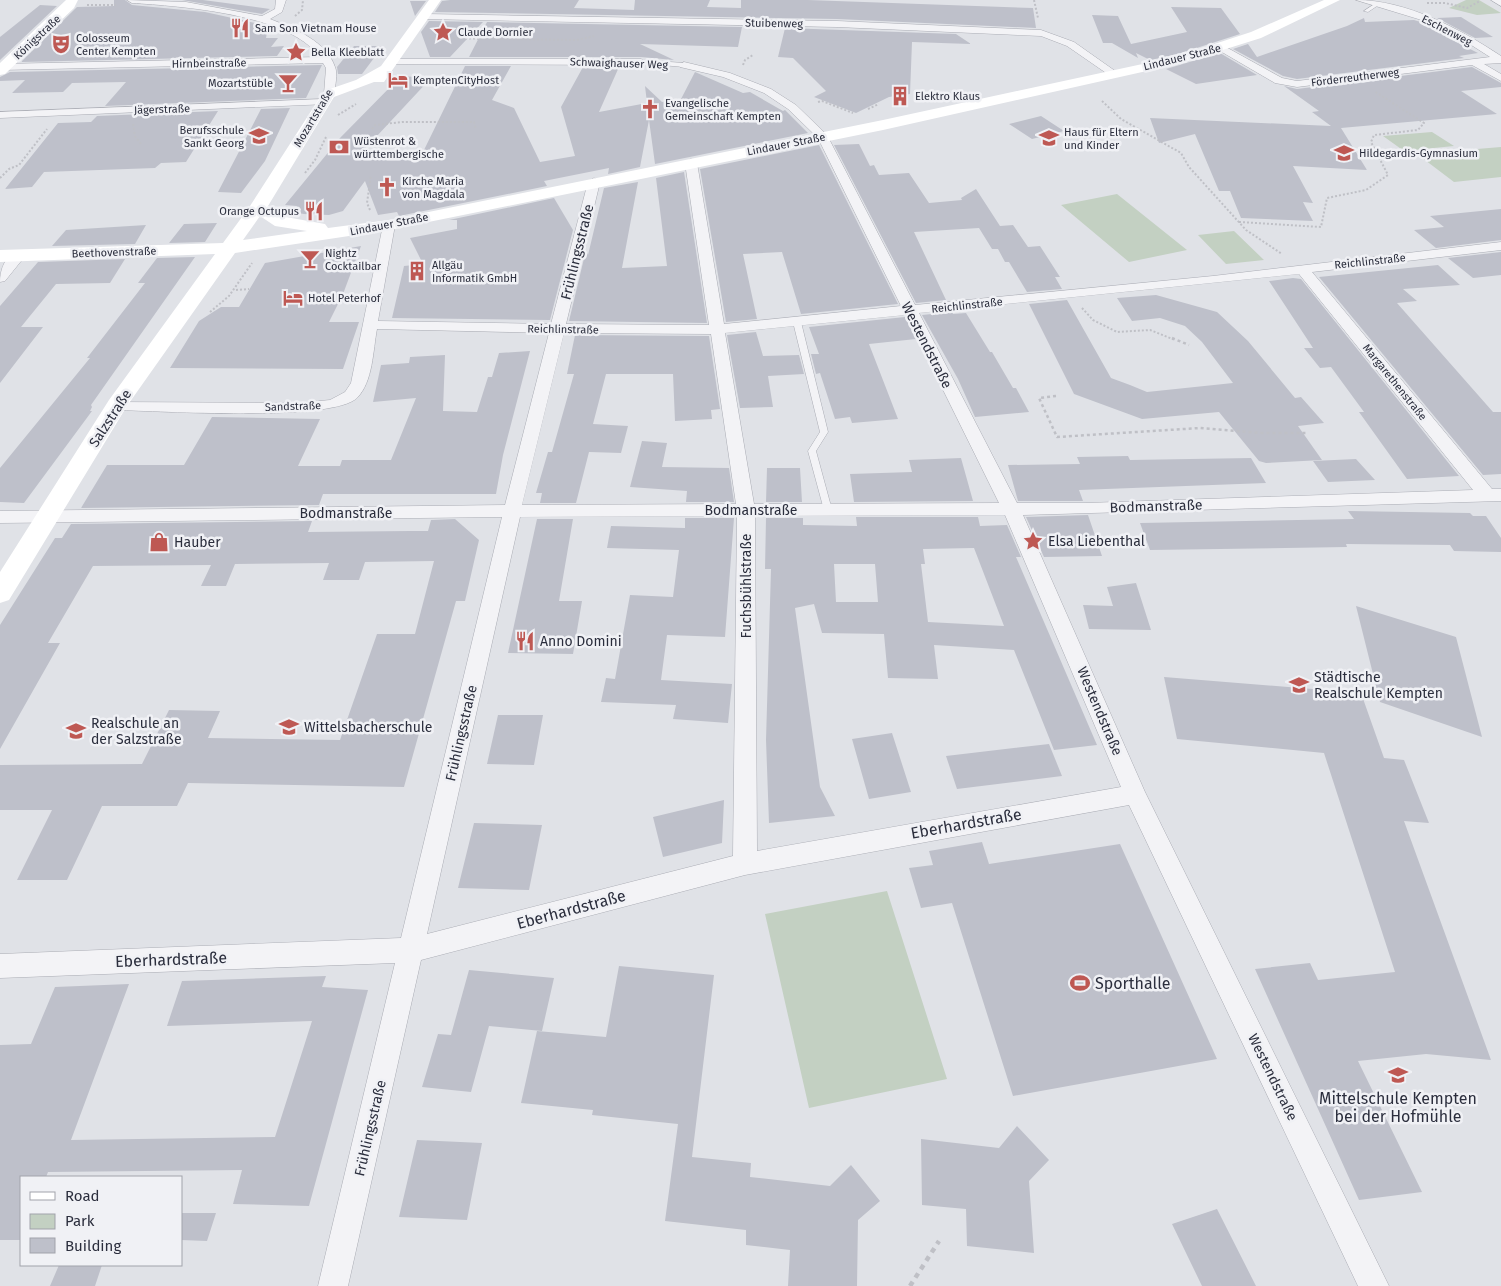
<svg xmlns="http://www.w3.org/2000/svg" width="1501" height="1286" font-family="'Fira Sans',sans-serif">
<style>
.green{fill:#c3d0c2}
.building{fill:#bec0ca;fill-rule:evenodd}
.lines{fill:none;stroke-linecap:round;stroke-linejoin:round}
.lane-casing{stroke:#aaacb4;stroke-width:1}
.street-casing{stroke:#aaacb4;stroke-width:1}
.path-far2{stroke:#bfc0c6;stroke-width:2;stroke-dasharray:2 2;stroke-linecap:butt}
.path-far1{stroke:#bfc0c6;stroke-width:2.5;stroke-dasharray:3 3;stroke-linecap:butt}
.path{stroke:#bfc0c6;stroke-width:4.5;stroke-dasharray:5 5;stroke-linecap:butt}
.lane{fill:#f3f3f6;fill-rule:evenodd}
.street{fill:#f3f3f6;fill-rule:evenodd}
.secondary{fill:#fff;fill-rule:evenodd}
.labels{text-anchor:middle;stroke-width:5;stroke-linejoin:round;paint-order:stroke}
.far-street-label{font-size:11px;fill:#2b2e3d;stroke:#f0f1f5}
.far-poi-label{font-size:11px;fill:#2b2e3d;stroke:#f0f1f5;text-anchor:start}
.street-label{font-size:14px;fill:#2b2e3d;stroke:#f0f1f5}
.poi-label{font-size:14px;fill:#2b2e3d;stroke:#f0f1f5;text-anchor:start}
.near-street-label{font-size:16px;fill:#2b2e3d;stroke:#f0f1f5}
.near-poi-label{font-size:16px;fill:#2b2e3d;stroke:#f0f1f5;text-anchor:start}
</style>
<rect width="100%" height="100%" fill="#e0e2e7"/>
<path class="green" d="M 1466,0 L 1479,0 L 1501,13 L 1477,15 L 1449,8 Z
M 1432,132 L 1454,146 L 1404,151 L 1383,136 Z
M 1501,147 L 1501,177 L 1454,182 L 1417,154 Z
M 1117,194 L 1187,250 L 1129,262 L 1061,205 Z
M 1234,231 L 1264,260 L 1226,264 L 1198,235 Z
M 887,891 L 947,1079 L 809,1108 L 765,914 Z"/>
<path class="building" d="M 114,0 L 125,0 L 132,5 L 205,12 L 260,24 L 268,27 L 266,38 L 278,38 L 271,47 L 284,46 L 277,56 L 21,62 L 77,7 L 114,6 Z
M 182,0 L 203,0 L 270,9 L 262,14 Z
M 450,0 L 579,0 L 574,8 L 634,10 L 635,0 L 710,0 L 707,7 L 741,8 L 741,0 L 808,0 L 1033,8 L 1036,28 L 837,19 L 435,12 L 442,1 Z
M 410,1 L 426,1 L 415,16 Z
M 40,5 L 57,6 L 0,60 L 0,37 Z
M 1171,7 L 1221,8 L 1240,34 L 1175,55 L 1150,60 L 1136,53 L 1138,58 L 1112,43 L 1103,43 L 1092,15 L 1118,16 L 1131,44 L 1187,32 Z
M 1461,17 L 1493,37 L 1475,38 L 1437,18 Z
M 1364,18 L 1365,22 L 1414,20 L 1427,24 L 1453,36 L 1458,38 L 1450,39 L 1478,53 L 1459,56 L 1464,58 L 1297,79 L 1283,76 L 1233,49 L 1248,44 L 1257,57 L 1347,26 Z
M 429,21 L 483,22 L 450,57 L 430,57 L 421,32 Z
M 487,22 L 742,27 L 738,47 L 640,44 L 674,60 L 641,57 L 469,57 Z
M 785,28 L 956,34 L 971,44 L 912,42 L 910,94 L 889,97 L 856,113 L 814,97 L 826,91 L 793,58 L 778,57 Z
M 354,46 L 383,46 L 362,74 L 338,74 L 337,67 Z
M 1220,53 L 1257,75 L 1196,84 L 1166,69 Z
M 322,65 L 306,98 L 105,106 L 126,82 L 72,83 L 63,92 L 12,93 L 25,80 L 0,81 L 0,77 L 10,72 Z
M 465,66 L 511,66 L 492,100 L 514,108 L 540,162 L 575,156 L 561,107 L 583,67 L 619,67 L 599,112 L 647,103 L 645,86 L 662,102 L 681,99 L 695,72 L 743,93 L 750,92 L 783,111 L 785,110 L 808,133 L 655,164 L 649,120 L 640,167 L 608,174 L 609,168 L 544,181 L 547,186 L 399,216 L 397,212 L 378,215 L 365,181 L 343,211 L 329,215 L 304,214 L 292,212 L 297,206 L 285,205 L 340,138 L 401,76 L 431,78 L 363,151 L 424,150 Z
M 1472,67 L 1501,83 L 1501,87 L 1461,91 L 1497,114 L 1341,128 L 1367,170 L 1293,166 L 1313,203 L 1303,202 L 1313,221 L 1241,218 L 1230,191 L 1219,191 L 1195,134 L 1159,143 L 1150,118 L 1331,126 L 1312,112 L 1319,111 L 1284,86 L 1297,89 Z
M 290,108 L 265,161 L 241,193 L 218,192 L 261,109 Z
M 218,111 L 186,162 L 161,163 L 155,168 L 44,172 L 32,187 L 5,189 L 58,123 L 91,122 L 97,116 Z
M 1041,116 L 1064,131 L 1032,139 L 1009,124 Z
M 859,144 L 870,166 L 874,165 L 879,175 L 909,173 L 929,203 L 962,200 L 961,198 L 976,189 L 1000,226 L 1013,225 L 1028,247 L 1040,246 L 1060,277 L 1055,277 L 1062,289 L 1027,292 L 1009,262 L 1005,262 L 998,249 L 992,249 L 979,228 L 914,232 L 946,300 L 916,303 L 834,145 Z
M 819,145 L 898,304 L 801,314 L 782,252 L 743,254 L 757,319 L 726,322 L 700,169 Z
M 684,172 L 707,323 L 569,321 L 586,250 L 588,255 L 604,188 L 638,182 L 622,268 L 667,266 L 656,178 Z
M 554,198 L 573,230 L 550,320 L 392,318 L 404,266 L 423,264 L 410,238 L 457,229 L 457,220 L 449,220 Z
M 1501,209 L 1501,240 L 1436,248 L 1414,230 L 1444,227 L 1430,216 Z
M 217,223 L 205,242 L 169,243 L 184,224 Z
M 146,225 L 135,244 L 52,246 L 66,230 Z
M 361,246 L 343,294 L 329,322 L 359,322 L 343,369 L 170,368 L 199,321 L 221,307 L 239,307 L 265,263 Z
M 1501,252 L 1501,275 L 1473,278 L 1448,258 Z
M 195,257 L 91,405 L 92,407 L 90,411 L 92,411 L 24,503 L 0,502 L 0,468 L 90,358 L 87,358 L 145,283 L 138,283 L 157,258 Z
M 125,259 L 110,283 L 56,284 L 21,327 L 43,327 L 0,383 L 0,306 L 38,262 Z
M 1438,265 L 1460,285 L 1403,289 L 1417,301 L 1397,303 L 1493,412 L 1501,412 L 1501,474 L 1483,475 L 1319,277 Z
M 1293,278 L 1301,279 L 1459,476 L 1407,479 L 1359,412 L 1364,412 L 1331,367 L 1320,368 L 1304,348 L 1313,348 L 1269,281 Z
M 1156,295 L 1217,312 L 1248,341 L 1295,398 L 1301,397 L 1324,423 L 1298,426 L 1322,460 L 1266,463 L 1259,461 L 1219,412 L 1142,419 L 1074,394 L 1029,304 L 1067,300 L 1111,378 L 1130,385 L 1147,392 L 1233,383 L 1202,342 L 1185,326 L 1160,318 L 1132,321 L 1117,298 Z
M 952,312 L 953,314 L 966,313 L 990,352 L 992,352 L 1013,388 L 1016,388 L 1029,412 L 975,417 L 958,379 L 922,315 Z
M 905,317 L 916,339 L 869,344 L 898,419 L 852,423 L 850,417 L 835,419 L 820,373 L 816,374 L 811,354 L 819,354 L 809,327 Z
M 756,332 L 763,356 L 799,355 L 804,374 L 768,376 L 773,407 L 740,408 L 727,335 Z
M 575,335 L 709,336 L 720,409 L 711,410 L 712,419 L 675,421 L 673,374 L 606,374 L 593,424 L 628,426 L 621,453 L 589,452 L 576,503 L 540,503 L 542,493 L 536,493 L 548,452 L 552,452 L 574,374 L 567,374 Z
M 530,351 L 503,455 L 496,494 L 323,494 L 319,505 L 81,508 L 107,465 L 184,465 L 212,417 L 320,419 L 298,466 L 340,466 L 342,460 L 391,460 L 416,398 L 373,402 L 381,365 L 409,363 L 410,357 L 445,355 L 443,411 L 477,412 L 488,377 L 492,377 L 499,353 Z
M 642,441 L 667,443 L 662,467 L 729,468 L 734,502 L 686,502 L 687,491 L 630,487 Z
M 1128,456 L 1130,460 L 1251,458 L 1266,483 L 1079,490 L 1083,501 L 1018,501 L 1008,465 L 1080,464 L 1077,457 Z
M 961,458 L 973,501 L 854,502 L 850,474 L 912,472 L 909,460 Z
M 1356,459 L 1375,480 L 1328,482 L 1313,461 Z
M 767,468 L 800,468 L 802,502 L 766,502 Z
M 1348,511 L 1470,513 L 1473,516 L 1486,516 L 1501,538 L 1501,552 L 1454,551 L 1450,545 L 1346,544 L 1347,547 L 1150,550 L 1140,523 L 1354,519 Z
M 1088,515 L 1102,556 L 1044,557 L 1026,517 Z
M 856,517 L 978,517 L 980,526 L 1007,525 L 1021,557 L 1016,557 L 1097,745 L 1054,750 L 1014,650 L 934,645 L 938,679 L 888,678 L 884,634 L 822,633 L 814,604 L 795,608 L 820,787 L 835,816 L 769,823 L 766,740 L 771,569 L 765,569 L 766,518 L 803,518 L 803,525 L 857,526 ZM 974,548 L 1004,626 L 928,622 L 921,564 L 925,564 L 923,549 ZM 834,564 L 875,564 L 878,602 L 836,602 Z
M 685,518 L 734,518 L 725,637 L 667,635 L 661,680 L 732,684 L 728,723 L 673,719 L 676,705 L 601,702 L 606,678 L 615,679 L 630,595 L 673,597 L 679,550 L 607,548 L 611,526 L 685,528 Z
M 455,519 L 479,540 L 465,601 L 456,601 L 404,787 L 188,783 L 177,806 L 102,806 L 67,880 L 17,880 L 52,810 L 0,810 L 0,765 L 142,764 L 169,710 L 220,711 L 208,738 L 340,740 L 377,634 L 415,634 L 434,561 L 365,562 L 359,580 L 323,580 L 329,563 L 235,564 L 226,586 L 201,586 L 211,565 L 93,566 L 48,643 L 60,643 L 0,749 L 0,625 L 55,538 L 62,538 L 71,524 L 312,521 L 308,532 L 411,531 L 428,531 L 431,520 Z
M 537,519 L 573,519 L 559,601 L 582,601 L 573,654 L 508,653 Z
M 1136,583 L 1151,630 L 1089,629 L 1083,605 L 1113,606 L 1107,587 Z
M 1356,606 L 1456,637 L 1482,737 L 1380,702 Z
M 1164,677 L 1361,693 L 1384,758 L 1404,760 L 1429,823 L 1404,821 L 1491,1060 L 1426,1054 L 1358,1061 L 1422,1192 L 1359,1200 L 1255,969 L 1310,963 L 1318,980 L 1395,972 L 1324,753 L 1177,739 Z
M 498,715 L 543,715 L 534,765 L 487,764 Z
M 892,733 L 911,792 L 869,799 L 852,739 Z
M 1049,744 L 1062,776 L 957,789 L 946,756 Z
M 724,800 L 722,843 L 663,857 L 653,817 Z
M 474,823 L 542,825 L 529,890 L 458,888 Z
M 982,842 L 989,864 L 1120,844 L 1217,1059 L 1013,1096 L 952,903 L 921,908 L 909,868 L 933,865 L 929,851 Z
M 619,966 L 714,975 L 692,1157 L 751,1163 L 750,1177 L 830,1186 L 851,1165 L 880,1201 L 858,1220 L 857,1286 L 788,1286 L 790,1250 L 746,1245 L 746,1230 L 665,1221 L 678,1124 L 592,1115 L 593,1110 L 521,1103 L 537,1031 L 606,1037 Z
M 469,970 L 554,978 L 542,1031 L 489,1026 L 471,1092 L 422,1087 L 438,1034 L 451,1035 Z
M 326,976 L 322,987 L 368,990 L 309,1206 L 233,1204 L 242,1170 L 48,1172 L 46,1177 L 21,1177 L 21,1240 L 0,1240 L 0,1045 L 31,1044 L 55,987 L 129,984 L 71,1140 L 275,1137 L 312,1021 L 167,1026 L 182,981 Z
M 1017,1126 L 1049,1160 L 1029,1181 L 1034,1253 L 967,1246 L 966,1209 L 922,1205 L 921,1139 L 999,1148 Z
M 417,1140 L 482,1143 L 467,1220 L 399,1217 Z
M 1217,1209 L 1256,1286 L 1202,1286 L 1172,1224 Z
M 181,1213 L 216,1213 L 207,1241 L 181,1240 Z
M 59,1265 L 102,1265 L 95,1286 L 50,1286 Z"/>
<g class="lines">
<defs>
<path id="lane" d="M 1376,3 L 1380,4 L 1368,12 L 1364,11 Z
M 641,60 L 684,63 L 687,65 L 684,67 L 639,63 Z
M 794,320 L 801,322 L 828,432 L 816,451 L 832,510 L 828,513 L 824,510 L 808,451 L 820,432 L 793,322 Z"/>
<path id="street" d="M 127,0 L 186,2 L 262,16 L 275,9 L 276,0 L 286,0 L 282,12 L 270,19 C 296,29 327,42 335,67 C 338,74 335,86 334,94 L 329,97 L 324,94 L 326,68 L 323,63 L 0,70 L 0,64 L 319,57 C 291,14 180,6 132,3 Z
M 1356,0 C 1407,0 1460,29 1501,56 L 1501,63 L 1484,64 L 1501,74 L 1501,81 L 1472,65 L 1297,87 L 1275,83 L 1215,48 L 1224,46 L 1282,78 L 1297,81 L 1490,57 L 1454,34 L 1428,22 Z
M 1491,0 L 1501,0 L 1501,6 Z
M 425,14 L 837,21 L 1041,30 L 1074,42 L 1118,73 L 1117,75 L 1109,75 L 1067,46 L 1041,36 L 837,27 L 422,19 L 420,17 Z
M 393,59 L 641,59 L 646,62 L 641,65 L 389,64 L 389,60 Z
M 684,62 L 730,73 L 771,89 L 796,105 L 827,135 L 915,305 L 1213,276 L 1501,242 L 1501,250 L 1312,272 L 1492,489 L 1501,489 L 1501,501 L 1023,515 L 1145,792 L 1389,1286 L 1358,1286 L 1129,805 L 745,875 L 421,960 L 348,1286 L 318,1286 L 395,963 L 0,978 L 0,954 L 401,938 L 502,517 L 0,523 L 0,511 L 505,505 L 549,333 L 377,329 C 373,350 373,382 357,398 C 332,422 159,411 117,410 L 109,405 L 111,402 L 299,403 L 330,400 L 345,392 L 351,383 L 383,225 L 389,221 L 395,225 L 378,321 L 551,324 L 588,182 L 594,178 L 600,182 L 566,324 L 709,325 L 685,163 L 691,159 L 697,163 L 724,324 L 901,306 L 818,138 L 788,109 L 764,93 L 723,77 L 680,67 L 679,65 ZM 1299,274 L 1473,490 L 1086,503 L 1017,503 L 919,313 ZM 906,315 L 999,503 L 754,504 L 725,333 ZM 564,333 L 711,334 L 736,504 L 522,505 ZM 1005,515 L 1121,787 L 757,851 L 755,516 ZM 737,516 L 733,856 L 427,934 L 520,517 Z
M 324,99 L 329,102 L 328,104 L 0,118 L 0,112 Z
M 19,251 L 26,255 L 5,281 L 0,282 C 0,270 5,254 19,251 Z"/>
</defs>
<use href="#lane" class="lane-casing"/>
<use href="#street" class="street-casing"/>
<path class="path-far2" d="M 1034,0 L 1038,18
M 1427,3 L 1445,3 L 1467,8 L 1480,1
M 87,5 L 116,5
M 295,16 L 302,10 L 303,0
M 429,38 L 577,40 L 594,36
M 743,65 L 745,60 L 753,55
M 1102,101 L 1121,119 L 1181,153 L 1189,167 L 1246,230 L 1282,254
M 818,102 L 822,101 L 853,113
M 868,109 L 879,104
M 338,115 L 356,104
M 133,124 L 135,136 L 141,144
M 372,129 L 375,125 L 402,122 L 474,122 L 476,129
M 305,173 L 315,160 L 326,137
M 0,178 L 9,169 L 19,165 L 47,129
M 370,210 L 367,203 L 371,175
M 1239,222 L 1321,227 L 1327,198 L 1366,190 L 1388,175 L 1371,142 L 1374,135 L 1418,130 L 1424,123 L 1374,91
M 236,290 L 249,289
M 1082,308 L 1093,320 L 1117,332 L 1150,330 L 1175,340
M 210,312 L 229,296 L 252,263"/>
<path class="path-far1" d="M 1172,338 L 1189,345
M 1056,396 L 1039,398 L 1057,437 L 1200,428 L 1262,433 L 1307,433"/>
<path class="path" d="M 910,1286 L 939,1241"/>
<use href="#lane" class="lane"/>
<use href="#street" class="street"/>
<path class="secondary" d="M 66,0 L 78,0 L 74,8 L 5,74 L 0,75 L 0,63 Z
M 429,0 L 441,0 L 384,82 L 374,82 L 334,97 L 268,206 L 286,217 L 325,224 L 328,228 L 389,220 L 883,120 L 1175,57 L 1251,32 L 1324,0 L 1340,0 L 1261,38 L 1178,64 L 883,130 L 389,230 L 235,253 L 127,406 L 9,600 L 0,603 L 0,572 L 109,400 L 215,254 L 0,262 L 0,250 L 223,243 L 250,206 L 324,91 L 356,80 L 381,66 ZM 260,216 L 275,226 L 307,231 L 243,240 Z"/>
</g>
<defs>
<symbol id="restaurant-bare" viewBox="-9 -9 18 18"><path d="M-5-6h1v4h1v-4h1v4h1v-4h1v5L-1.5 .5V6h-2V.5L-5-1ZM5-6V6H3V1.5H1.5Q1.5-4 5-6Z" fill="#be5853" stroke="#f0f1f5" stroke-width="2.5" paint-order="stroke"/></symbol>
<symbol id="sight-bare" viewBox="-9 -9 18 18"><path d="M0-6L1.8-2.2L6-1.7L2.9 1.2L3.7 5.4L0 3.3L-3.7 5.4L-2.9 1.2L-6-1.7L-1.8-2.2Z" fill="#be5853" stroke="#f0f1f5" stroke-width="2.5" paint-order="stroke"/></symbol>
<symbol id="theatre-bare" viewBox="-9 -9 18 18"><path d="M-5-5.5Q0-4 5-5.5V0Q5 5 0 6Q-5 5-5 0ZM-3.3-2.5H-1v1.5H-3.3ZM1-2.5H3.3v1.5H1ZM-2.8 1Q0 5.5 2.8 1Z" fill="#be5853" stroke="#f0f1f5" stroke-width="2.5" paint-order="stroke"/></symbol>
<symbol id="hotel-bare" viewBox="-9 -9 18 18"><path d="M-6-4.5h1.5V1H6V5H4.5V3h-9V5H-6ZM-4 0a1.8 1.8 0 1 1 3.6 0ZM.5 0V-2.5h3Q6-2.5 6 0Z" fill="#be5853" stroke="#f0f1f5" stroke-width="2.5" paint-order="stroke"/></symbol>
<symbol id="bar-bare" viewBox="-9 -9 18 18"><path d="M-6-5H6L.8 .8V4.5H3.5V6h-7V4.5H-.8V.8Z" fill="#be5853" stroke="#f0f1f5" stroke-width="2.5" paint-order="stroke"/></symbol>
<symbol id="building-bare" viewBox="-9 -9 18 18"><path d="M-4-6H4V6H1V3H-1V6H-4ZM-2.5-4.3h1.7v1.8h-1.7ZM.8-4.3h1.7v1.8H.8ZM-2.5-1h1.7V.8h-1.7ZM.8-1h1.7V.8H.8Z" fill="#be5853" stroke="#f0f1f5" stroke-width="2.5" paint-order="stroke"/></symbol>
<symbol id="church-bare" viewBox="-9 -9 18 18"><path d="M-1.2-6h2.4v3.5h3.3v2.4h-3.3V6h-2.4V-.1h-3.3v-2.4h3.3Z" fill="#be5853" stroke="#f0f1f5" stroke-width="2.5" paint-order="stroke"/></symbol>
<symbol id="school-bare" viewBox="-9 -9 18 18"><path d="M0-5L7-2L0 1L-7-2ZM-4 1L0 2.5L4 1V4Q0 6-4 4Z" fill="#be5853" stroke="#f0f1f5" stroke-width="2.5" paint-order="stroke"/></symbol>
<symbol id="bank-bare" viewBox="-9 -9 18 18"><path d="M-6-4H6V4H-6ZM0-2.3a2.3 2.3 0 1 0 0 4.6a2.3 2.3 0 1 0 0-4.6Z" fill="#be5853" stroke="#f0f1f5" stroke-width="2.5" paint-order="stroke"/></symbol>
<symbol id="shop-bare" viewBox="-9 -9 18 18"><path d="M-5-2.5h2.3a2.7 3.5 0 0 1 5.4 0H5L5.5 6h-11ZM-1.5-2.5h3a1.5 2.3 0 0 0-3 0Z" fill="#be5853" stroke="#f0f1f5" stroke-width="2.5" paint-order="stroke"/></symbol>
<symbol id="stadium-bare" viewBox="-9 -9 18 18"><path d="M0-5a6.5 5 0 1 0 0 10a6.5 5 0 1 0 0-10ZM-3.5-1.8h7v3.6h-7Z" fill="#be5853" stroke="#f0f1f5" stroke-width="2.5" paint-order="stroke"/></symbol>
</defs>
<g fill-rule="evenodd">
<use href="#restaurant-bare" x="226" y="14" width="28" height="28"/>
<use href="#sight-bare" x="429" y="18" width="28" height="28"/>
<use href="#theatre-bare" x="47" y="30" width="28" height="28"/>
<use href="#sight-bare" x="282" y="38" width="28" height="28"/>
<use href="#hotel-bare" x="384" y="66" width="28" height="28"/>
<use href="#bar-bare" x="274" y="69" width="28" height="28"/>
<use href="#building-bare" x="886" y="82" width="28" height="28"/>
<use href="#church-bare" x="636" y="95" width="28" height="28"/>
<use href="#school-bare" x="245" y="122" width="28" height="28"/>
<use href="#school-bare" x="1035" y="124" width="28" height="28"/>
<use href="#bank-bare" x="325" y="133" width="28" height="28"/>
<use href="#school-bare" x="1330" y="139" width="28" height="28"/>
<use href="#church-bare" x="373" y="173" width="28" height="28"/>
<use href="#restaurant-bare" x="300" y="197" width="28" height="28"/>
<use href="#bar-bare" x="296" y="245" width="28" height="28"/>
<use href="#building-bare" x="403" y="257" width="28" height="28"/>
<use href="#hotel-bare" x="279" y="284" width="28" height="28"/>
<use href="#sight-bare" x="1019" y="527" width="28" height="28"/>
<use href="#shop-bare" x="145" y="528" width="28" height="28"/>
<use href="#restaurant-bare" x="511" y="627" width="28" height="28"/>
<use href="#school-bare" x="1285" y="671" width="28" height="28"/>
<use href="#school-bare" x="275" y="713" width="28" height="28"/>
<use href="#school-bare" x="62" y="717" width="28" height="28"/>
<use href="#stadium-bare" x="1066" y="969" width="28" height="28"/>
<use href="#school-bare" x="1384" y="1061" width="28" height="28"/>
</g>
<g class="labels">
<g class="far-street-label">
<text transform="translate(774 23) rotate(1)" y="4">Stuibenweg</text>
<text transform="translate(1447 30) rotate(27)" y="4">Eschenweg</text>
<text transform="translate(37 37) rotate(-43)" y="4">Königstraße</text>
<text transform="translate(1182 57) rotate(-14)" y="4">Lindauer Straße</text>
<text transform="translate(209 63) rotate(-1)" y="4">Hirnbeinstraße</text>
<text transform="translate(619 63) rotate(2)" y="4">Schwaighauser Weg</text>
<text transform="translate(1355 77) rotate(-7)" y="4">Förderreutherweg</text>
<text transform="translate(162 109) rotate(-2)" y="4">Jägerstraße</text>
<text transform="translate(313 118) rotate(-59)" y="4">Mozartstraße</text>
<text transform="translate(786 144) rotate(-11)" y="4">Lindauer Straße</text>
<text transform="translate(389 224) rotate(-11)" y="4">Lindauer Straße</text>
<text transform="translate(114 252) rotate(-2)" y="4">Beethovenstraße</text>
<text transform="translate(1370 261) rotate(-6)" y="4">Reichlinstraße</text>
<text transform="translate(967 305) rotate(-6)" y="4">Reichlinstraße</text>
<text transform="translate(563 329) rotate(1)" y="4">Reichlinstraße</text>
<text transform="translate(1395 382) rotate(51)" y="4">Margarethenstraße</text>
<text transform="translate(293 406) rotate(-2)" y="4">Sandstraße</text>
</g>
<g class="far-poi-label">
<text x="255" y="32">Sam Son Vietnam House</text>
<text x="458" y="36">Claude Dornier</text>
<text x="76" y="42">Colosseum<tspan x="76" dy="13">Center Kempten</tspan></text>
<text x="311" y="56">Bella Kleeblatt</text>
<text x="413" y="84">KemptenCityHost</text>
<text x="273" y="87" text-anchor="end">Mozartstüble</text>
<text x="915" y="100">Elektro Klaus</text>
<text x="665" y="107">Evangelische<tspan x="665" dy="13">Gemeinschaft Kempten</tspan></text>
<text x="244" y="134" text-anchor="end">Berufsschule<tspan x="244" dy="13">Sankt Georg</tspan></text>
<text x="1064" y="136">Haus für Eltern<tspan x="1064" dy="13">und Kinder</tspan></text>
<text x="354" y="145">Wüstenrot &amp;<tspan x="354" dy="13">württembergische</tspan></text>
<text x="1359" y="157">Hildegardis-Gymnasium</text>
<text x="402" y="185">Kirche Maria<tspan x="402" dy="13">von Magdala</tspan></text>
<text x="299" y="215" text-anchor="end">Orange Octupus</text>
<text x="325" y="257">Nightz<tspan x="325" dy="13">Cocktailbar</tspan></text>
<text x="432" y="269">Allgäu<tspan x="432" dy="13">Informatik GmbH</tspan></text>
<text x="308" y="302">Hotel Peterhof</text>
</g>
<g class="street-label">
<text transform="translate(577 252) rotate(-76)" y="5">Frühlingsstraße</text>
<text transform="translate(927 345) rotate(63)" y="5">Westendstraße</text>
<text transform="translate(110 418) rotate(-57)" y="5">Salzstraße</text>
<text transform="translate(1156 506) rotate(-2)" y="5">Bodmanstraße</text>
<text x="751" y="515">Bodmanstraße</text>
<text x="346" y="518">Bodmanstraße</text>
<text transform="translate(746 586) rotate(-90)" y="5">Fuchsbühlstraße</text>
<text transform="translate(1100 711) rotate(67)" y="5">Westendstraße</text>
<text transform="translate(461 733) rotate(-77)" y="5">Frühlingsstraße</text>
<text transform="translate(1273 1077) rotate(64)" y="5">Westendstraße</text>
<text transform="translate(370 1128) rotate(-77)" y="5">Frühlingsstraße</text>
</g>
<g class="poi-label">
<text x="1048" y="546">Elsa Liebenthal</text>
<text x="174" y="547">Hauber</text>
<text x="540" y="646">Anno Domini</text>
<text x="1314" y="682">Städtische<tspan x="1314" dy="16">Realschule Kempten</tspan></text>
<text x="91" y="728">Realschule an<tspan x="91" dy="16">der Salzstraße</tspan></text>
<text x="304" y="732">Wittelsbacherschule</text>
</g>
<g class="near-street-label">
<text transform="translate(966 823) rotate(-10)" y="6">Eberhardstraße</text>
<text transform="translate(571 909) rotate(-15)" y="6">Eberhardstraße</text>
<text transform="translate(171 959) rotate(-2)" y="6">Eberhardstraße</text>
</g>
<g class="near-poi-label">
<text x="1095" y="989">Sporthalle</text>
<text x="1398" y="1104" text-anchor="middle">Mittelschule Kempten<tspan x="1398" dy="18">bei der Hofmühle</tspan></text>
</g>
</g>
<rect x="20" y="1176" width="162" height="90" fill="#f0f1f5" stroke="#a1a3ab"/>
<rect x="30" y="1192" width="25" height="8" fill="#ffffff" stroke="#a1a3ab"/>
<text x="65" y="1201" font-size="15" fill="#2b2e3d">Road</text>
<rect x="30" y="1214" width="25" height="15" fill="#c3d0c2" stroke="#a1a3ab"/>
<text x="65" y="1226" font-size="15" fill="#2b2e3d">Park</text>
<rect x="30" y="1238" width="25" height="15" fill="#bec0ca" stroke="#a1a3ab"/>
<text x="65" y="1251" font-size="15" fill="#2b2e3d">Building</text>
</svg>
